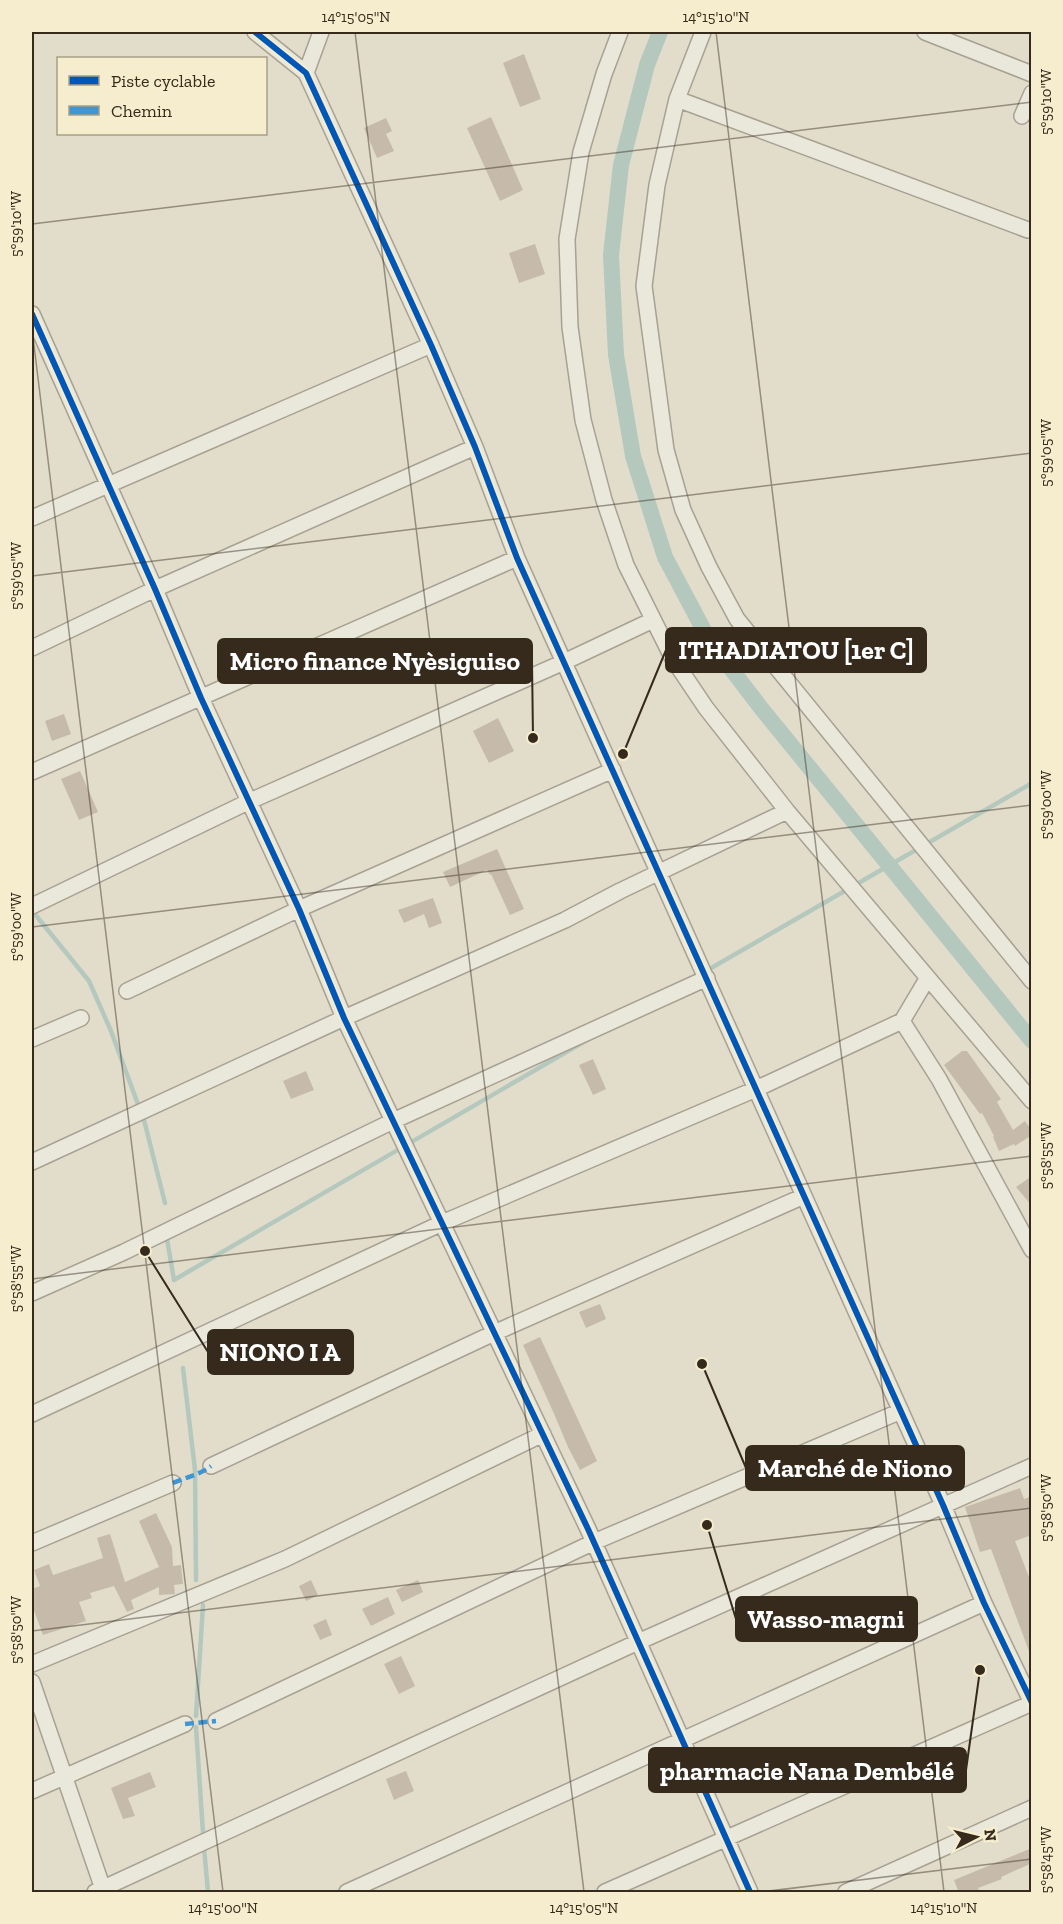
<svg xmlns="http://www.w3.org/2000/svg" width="1063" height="1924" font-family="'Zilla Slab',serif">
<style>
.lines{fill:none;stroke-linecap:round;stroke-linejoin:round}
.stream{stroke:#b5c8be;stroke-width:4.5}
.canal{stroke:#b5c8be;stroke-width:16}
.building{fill:#c6bbab}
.minor-casing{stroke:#a7a193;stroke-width:18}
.minor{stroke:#eae7db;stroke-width:15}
.quiet{stroke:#3e96d4;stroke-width:4.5;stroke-dasharray:9 4.5;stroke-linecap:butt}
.cycleway-casing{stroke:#f5edce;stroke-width:10}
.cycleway{stroke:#0057b8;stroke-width:6}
.ticks{fill:none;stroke:#352a1c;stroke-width:1.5;stroke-opacity:0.45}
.leader{fill:none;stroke:#352a1c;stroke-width:2}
.callout-dot{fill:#352a1c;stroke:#f5edce;stroke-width:2}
.callout{fill:#352a1c;stroke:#352a1c;stroke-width:2}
.callout-label{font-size:26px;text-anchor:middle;font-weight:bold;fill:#fff}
.neatline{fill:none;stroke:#352a1c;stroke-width:2}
.ticks-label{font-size:15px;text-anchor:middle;fill:#352a1c}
</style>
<rect width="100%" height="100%" fill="#e2ddca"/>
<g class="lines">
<path class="stream" d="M 34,913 L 89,981 L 111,1031 L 139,1107
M 706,971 L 1032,783
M 144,1120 L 165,1203
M 167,1239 L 174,1280 L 587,1040
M 183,1368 L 195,1470 L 196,1580
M 196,1716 L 203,1605
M 196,1727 L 203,1833
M 204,1848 L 208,1892"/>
<path class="canal" d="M 660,32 L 647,65 L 621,165 L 611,255 L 616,355 L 633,456 L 665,557 L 709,640 L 761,708 L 1032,1041"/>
</g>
<path class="building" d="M 524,54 L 541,99 L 520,107 L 503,63 Z
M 491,117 L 523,190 L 500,201 L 467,128 Z
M 386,118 L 392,131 L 386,134 L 394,151 L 377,158 L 364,128 Z
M 535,244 L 545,274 L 519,283 L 509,253 Z
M 64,714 L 71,734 L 52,741 L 45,721 Z
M 498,718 L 514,751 L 489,763 L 473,731 Z
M 80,771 L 98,812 L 79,820 L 61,779 Z
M 497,849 L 524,909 L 510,915 L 491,874 L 490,875 L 487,870 L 450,887 L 443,872 Z
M 433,898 L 442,923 L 429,928 L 424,914 L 404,923 L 398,910 Z
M 962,1051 L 967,1051 L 1001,1099 L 997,1102 L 1013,1130 L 1025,1121 L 1032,1131 L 1032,1135 L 1015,1146 L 1014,1144 L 999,1151 L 993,1137 L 994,1136 L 982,1113 L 980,1114 L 944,1065 Z
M 593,1059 L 606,1089 L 593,1095 L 579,1065 Z
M 306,1071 L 314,1090 L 291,1099 L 283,1081 Z
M 1032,1176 L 1032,1206 L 1016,1187 Z
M 600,1304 L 606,1319 L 586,1328 L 579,1312 Z
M 540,1337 L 597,1461 L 580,1470 L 568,1447 L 555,1416 L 523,1345 Z
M 1020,1488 L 1024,1499 L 1032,1496 L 1032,1535 L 1015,1541 L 1032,1585 L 1030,1654 L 991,1549 L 980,1552 L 965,1507 Z
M 156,1513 L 172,1547 L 173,1566 L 181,1565 L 183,1584 L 174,1585 L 175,1594 L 159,1595 L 159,1587 L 131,1600 L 134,1609 L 127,1612 L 114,1586 L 90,1593 L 92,1598 L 79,1602 L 86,1621 L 43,1635 L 32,1605 L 32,1589 L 40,1586 L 34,1570 L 49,1564 L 53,1575 L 103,1558 L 97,1538 L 110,1534 L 125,1582 L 159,1567 L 139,1521 Z
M 311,1580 L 318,1595 L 306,1601 L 299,1586 Z
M 418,1580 L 423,1592 L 402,1602 L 396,1590 Z
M 388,1597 L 395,1614 L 371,1626 L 362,1609 Z
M 326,1619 L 332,1635 L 320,1640 L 313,1625 Z
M 401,1656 L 415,1686 L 399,1694 L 384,1664 Z
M 406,1771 L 414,1791 L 394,1800 L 386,1779 Z
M 150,1772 L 156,1787 L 128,1798 L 135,1816 L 123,1819 L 111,1788 Z
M 1032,1848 L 1032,1863 L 1001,1877 L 1002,1879 L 978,1888 L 980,1893 L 959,1893 L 954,1880 Z"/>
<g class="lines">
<defs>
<path id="minor" d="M 255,32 L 306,73 L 431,345 L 475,447 L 517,558 L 943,1505 L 984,1603 L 1032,1703
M 620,32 L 604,74 L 581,152 L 567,239 L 570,327 L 583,420 L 604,500 L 626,565 L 673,659 L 706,708 L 787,811 L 1032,1101
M 703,32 L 677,99 L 657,185 L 644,286 L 666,450 L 683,510 L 709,567 L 737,619 L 1032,981
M 925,32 L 1032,74
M 306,73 L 321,32
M 677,99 L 1028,230
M 1022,116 L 1032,93
M 32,314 L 155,589 L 201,698 L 299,909 L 344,1018 L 588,1529 L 750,1892
M 32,518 L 431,345
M 32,648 L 155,589 L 475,447
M 32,772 L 517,558
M 32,906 L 250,801 L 564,662 L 653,620
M 127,991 L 299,909 L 613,770
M 902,1021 L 939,1079 L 1032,1250
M 32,1039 L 81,1018
M 32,1162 L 344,1018 L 565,920 L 620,891 L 787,811
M 32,1293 L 124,1252 L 393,1121 L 707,978
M 32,1414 L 442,1223 L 756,1089 L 902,1021 L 927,979
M 211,1466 L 494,1333 L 804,1196
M 32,1543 L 173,1483
M 32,1664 L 285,1559 L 543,1434
M 32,1682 L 103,1889
M 216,1721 L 594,1542 L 901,1411
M 32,1791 L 185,1724
M 95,1892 L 638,1642 L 1032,1466
M 347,1892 L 984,1603
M 605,1892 L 1032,1703
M 846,1892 L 1032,1808"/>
</defs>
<use href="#minor" class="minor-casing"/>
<use href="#minor" class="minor"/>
<path class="quiet" d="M 173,1483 C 187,1477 199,1475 211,1466
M 185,1724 L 216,1721"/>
<defs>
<path id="cycleway" d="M 255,32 L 306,73 L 431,345 L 475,447 L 517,558 L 943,1505 L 984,1603 L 1032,1703
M 32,314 L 155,589 L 201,698 L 299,909 L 344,1018 L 588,1529 L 750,1892"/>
</defs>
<use href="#cycleway" class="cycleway-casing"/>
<use href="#cycleway" class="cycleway"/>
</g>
<path class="ticks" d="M 355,32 L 584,1892M 716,32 L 944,1892M 32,224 L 1032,102M 32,329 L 223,1892M 32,576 L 1032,453M 32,927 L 1032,805M 32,1279 L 1032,1156M 32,1631 L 1032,1508M 761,1892 L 1032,1859"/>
<path class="leader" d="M623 754L666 650M533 738L532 661M145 1251L208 1352M702 1364L746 1468M707 1525L736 1619M980 1670L966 1770"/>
<g class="callout-dot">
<circle cx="623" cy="754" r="6"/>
<circle cx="533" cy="738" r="6"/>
<circle cx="145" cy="1251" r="6"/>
<circle cx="702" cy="1364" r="6"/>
<circle cx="707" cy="1525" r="6"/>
<circle cx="980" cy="1670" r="6"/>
</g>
<g class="callout">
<rect x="666" y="628" width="260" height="44" rx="6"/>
<rect x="218" y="639" width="314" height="44" rx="6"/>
<rect x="208" y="1330" width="145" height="44" rx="6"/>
<rect x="746" y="1446" width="218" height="44" rx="6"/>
<rect x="736" y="1597" width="181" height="44" rx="6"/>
<rect x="649" y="1748" width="317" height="44" rx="6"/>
</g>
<g class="callout-label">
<text x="796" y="659">ITHADIATOU [1er C]</text>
<text x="375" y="670">Micro finance Nyèsiguiso</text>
<text x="280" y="1361">NIONO I A</text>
<text x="855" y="1477">Marché de Niono</text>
<text x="826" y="1628">Wasso-magni</text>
<text x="807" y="1780">pharmacie Nana Dembélé</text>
</g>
<rect width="1063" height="1924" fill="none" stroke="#f5edce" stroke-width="66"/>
<rect x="57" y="57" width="210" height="78" fill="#f5edce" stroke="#a89f87" stroke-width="1.5"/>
<rect x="69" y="76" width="30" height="9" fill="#0057b8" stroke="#a89f87" stroke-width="1.5"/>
<text x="111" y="87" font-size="18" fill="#352a1c">Piste cyclable</text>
<rect x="69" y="106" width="30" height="9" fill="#3e96d4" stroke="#a89f87" stroke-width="1.5"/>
<text x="111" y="117" font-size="18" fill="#352a1c">Chemin</text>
<g transform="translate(976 1837) rotate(83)" stroke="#f5edce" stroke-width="4.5" paint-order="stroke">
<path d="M0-4.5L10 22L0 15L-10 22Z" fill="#352a1c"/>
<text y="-9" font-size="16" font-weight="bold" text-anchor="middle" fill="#352a1c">N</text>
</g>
<rect x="33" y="33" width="997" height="1858" class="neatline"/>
<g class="ticks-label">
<text x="356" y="22">14°15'05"N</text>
<text x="716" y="22">14°15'10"N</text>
<text transform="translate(1046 102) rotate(-90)" y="5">5°59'10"W</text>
<text transform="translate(16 224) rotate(-90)" y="5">5°59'10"W</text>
<text transform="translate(1046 453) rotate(-90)" y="5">5°59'05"W</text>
<text transform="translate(16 576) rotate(-90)" y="5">5°59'05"W</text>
<text transform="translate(1046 805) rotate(-90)" y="5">5°59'00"W</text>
<text transform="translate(16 927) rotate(-90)" y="5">5°59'00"W</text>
<text transform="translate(1046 1156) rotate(-90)" y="5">5°58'55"W</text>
<text transform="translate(16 1279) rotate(-90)" y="5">5°58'55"W</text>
<text transform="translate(1046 1508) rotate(-90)" y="5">5°58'50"W</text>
<text transform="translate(16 1630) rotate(-90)" y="5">5°58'50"W</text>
<text transform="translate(1046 1860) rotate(-90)" y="5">5°58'45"W</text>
<text x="223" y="1913">14°15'00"N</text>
<text x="584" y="1913">14°15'05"N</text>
<text x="944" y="1913">14°15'10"N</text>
</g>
</svg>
